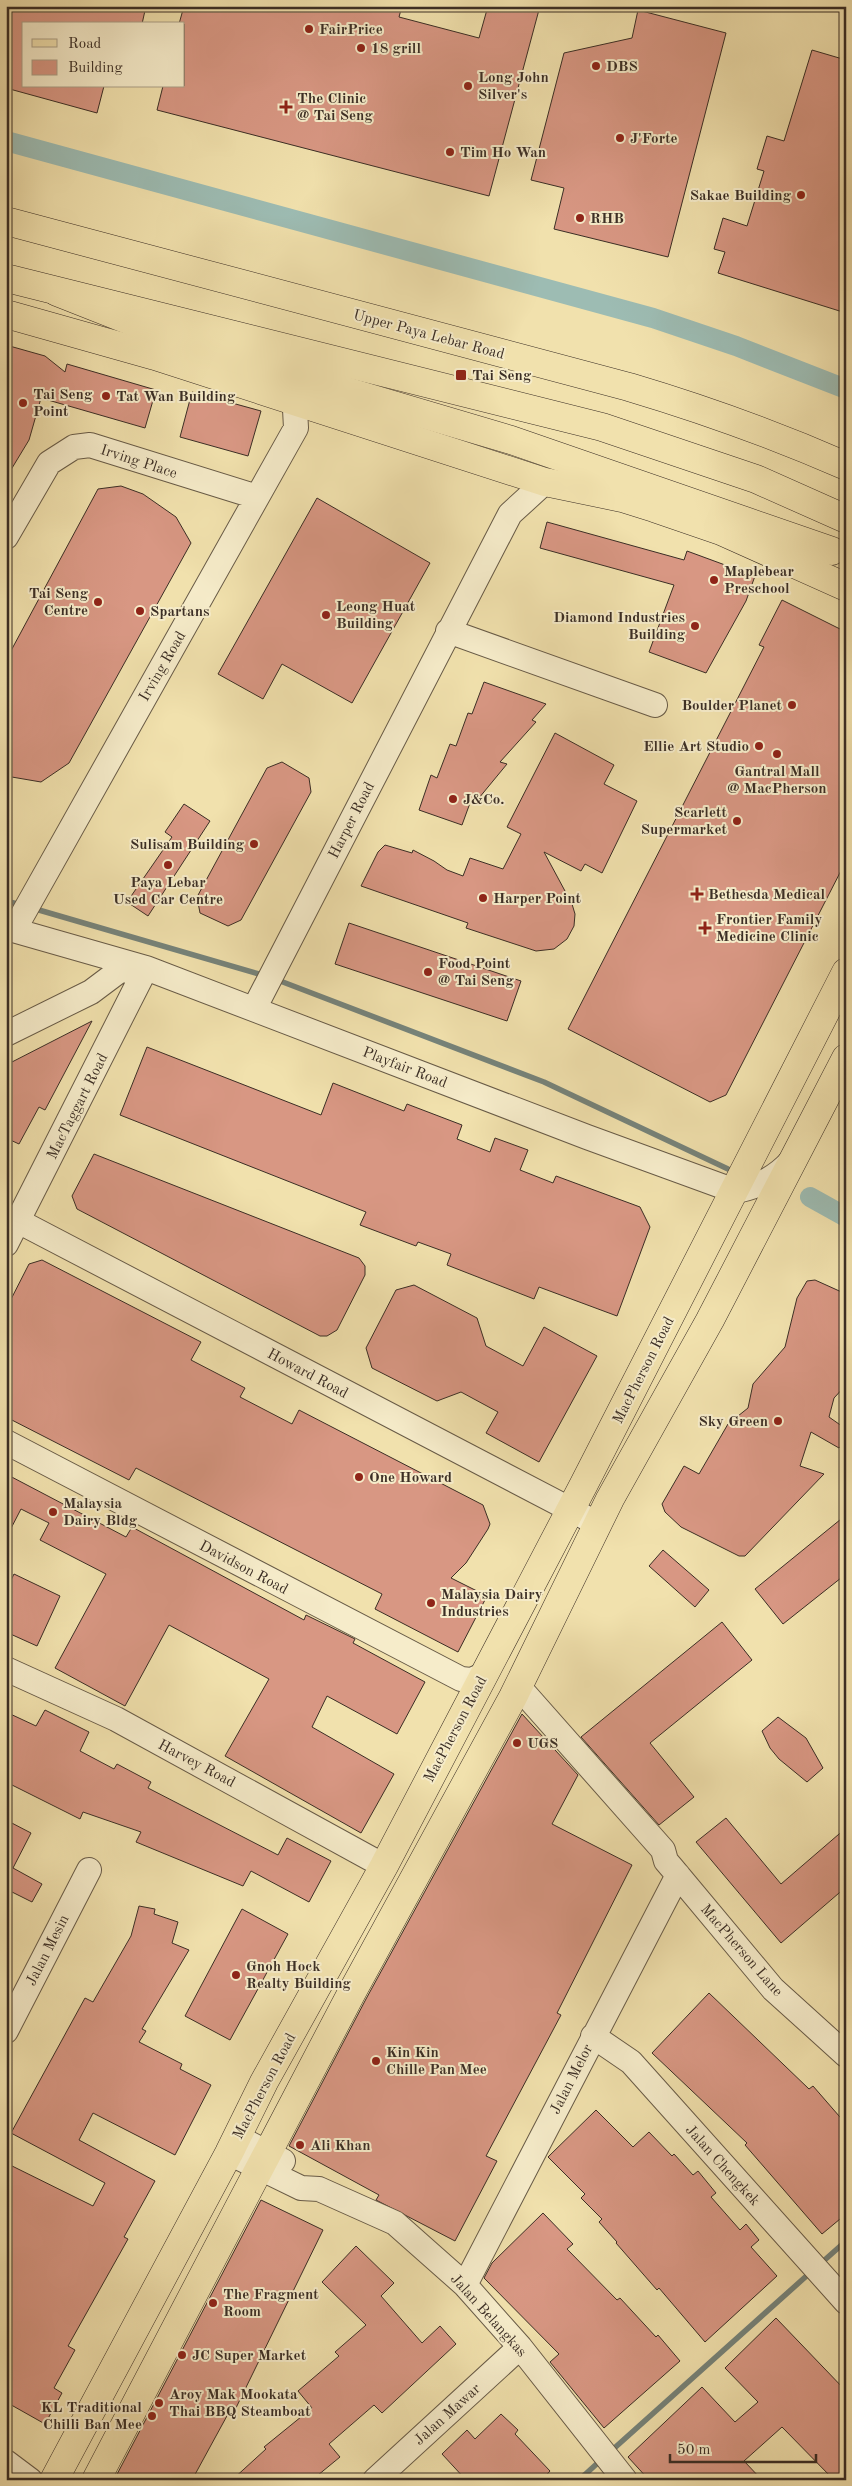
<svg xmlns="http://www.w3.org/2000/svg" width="852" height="2486" font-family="'Old Standard TT',serif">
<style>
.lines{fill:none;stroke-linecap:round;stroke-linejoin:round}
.stream{stroke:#76837a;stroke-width:5.5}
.canal{stroke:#9dbcb3;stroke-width:20}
.building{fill:#d89783;stroke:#3b2e25}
.minor-casing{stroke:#685b47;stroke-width:26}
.major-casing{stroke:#3b2e25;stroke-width:29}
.highway-casing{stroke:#3b2e25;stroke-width:29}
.minor{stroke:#f6ecca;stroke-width:24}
.major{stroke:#f1e1ad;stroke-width:28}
.highway{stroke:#f1e1ad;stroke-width:28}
.poi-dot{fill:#8f2418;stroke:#f6ecca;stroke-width:2}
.labels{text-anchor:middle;stroke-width:4;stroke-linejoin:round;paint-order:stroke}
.poi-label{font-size:15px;font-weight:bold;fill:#3b2e25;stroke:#f6ecca;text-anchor:start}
.street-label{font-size:15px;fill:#3b2e25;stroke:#f6ecca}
</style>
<rect width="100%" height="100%" fill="#f1e1ad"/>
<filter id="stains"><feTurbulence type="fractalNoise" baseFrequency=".004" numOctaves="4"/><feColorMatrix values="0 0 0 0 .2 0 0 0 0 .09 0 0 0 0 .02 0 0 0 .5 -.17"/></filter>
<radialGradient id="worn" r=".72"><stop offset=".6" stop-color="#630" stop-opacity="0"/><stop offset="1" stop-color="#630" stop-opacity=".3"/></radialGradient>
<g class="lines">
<path class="stream" d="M 6,901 L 21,905
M 32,908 L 266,976
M 275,979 L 544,1082 L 728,1169
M 819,2265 L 846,2241
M 610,2452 L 812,2271
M 579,2480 L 601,2460"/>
<path class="canal" d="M 6,141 L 653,318 L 736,346 L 846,389
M 810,1197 L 846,1217"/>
</g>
<path class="building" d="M 6,6 L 146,6 L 142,24 L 24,24 L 24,86 L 104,86 L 97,113 L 6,88 Z
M 184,6 L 402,6 L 399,17 L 479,38 L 488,6 L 540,6 L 489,196 L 157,110 L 163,86 L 184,86 L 184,24 L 179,24 Z
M 638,10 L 726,33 L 668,257 L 554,229 L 564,188 L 531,180 L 564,53 L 632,38 Z
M 812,50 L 846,60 L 846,313 L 718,273 L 725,252 L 714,249 L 723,218 L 747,226 L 764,171 L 757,169 L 767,136 L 784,141 Z
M 6,345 L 45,356 L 65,372 L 67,364 L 156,390 L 145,428 L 41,398 L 29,440 L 6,478 Z
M 192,392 L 261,411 L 248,456 L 180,437 Z
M 121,486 L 143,494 L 176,517 L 191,543 L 69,763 L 41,782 L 6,776 L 6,660 L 98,489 Z
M 317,498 L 430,563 L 352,703 L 282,664 L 263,699 L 218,674 Z
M 547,522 L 684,560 L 687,551 L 755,576 L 746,601 L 706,673 L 649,652 L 674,585 L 540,548 Z
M 782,600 L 846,632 L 846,861 L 726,1095 L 710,1102 L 568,1029 L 764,647 L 759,645 Z
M 484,682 L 546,704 L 532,720 L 536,722 L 500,762 L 507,764 L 474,804 L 470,803 L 462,825 L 419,810 L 431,775 L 437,778 L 450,744 L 456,746 L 468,713 L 472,714 Z
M 555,733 L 614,765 L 604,784 L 637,801 L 602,873 L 585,864 L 581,871 L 544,852 L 572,904 L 575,914 L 574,926 L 567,939 L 554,949 L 536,951 L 466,928 L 468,923 L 361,886 L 378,852 L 385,845 L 412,853 L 413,850 L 434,861 L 447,870 L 463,876 L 470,858 L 503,869 L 521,834 L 507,827 Z
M 282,762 L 309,778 L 311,792 L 241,920 L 228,926 L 200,913 L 197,897 L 267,768 Z
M 184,804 L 210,821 L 148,916 L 127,902 L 172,837 L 165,832 Z
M 349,923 L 521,981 L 507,1021 L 335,964 Z
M 92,1021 L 45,1110 L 39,1107 L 19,1144 L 6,1138 L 6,1069 L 10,1063 Z
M 147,1047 L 321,1115 L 333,1083 L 404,1111 L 407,1104 L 462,1125 L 457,1139 L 490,1152 L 495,1138 L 528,1150 L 520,1170 L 553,1183 L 556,1176 L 640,1207 L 650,1227 L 617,1316 L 539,1287 L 534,1299 L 447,1265 L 451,1254 L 418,1242 L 416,1246 L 360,1225 L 366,1212 L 120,1115 Z
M 94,1154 L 359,1258 L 365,1266 L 365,1275 L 337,1330 L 327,1336 L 320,1336 L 77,1209 L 72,1196 Z
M 42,1260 L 201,1342 L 191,1360 L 245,1388 L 240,1397 L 292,1424 L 299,1410 L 483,1505 L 490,1524 L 488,1529 L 466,1563 L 451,1578 L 487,1596 L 458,1652 L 375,1609 L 382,1594 L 136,1468 L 129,1480 L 6,1417 L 6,1309 L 29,1264 Z
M 815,1280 L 846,1294 L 846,1385 L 834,1398 L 829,1417 L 846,1429 L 846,1440 L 839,1448 L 811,1432 L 800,1466 L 824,1474 L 745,1556 L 739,1556 L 681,1527 L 665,1512 L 662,1504 L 684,1466 L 699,1474 L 728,1424 L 748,1408 L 753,1384 L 785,1347 L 797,1298 L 807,1281 Z
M 414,1285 L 477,1318 L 486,1346 L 523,1366 L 544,1327 L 597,1356 L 539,1462 L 486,1433 L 498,1412 L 461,1392 L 437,1401 L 372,1368 L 366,1348 L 396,1290 Z
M 6,1474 L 126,1537 L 132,1527 L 304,1620 L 306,1615 L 355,1639 L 353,1643 L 425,1682 L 397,1734 L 327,1696 L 312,1727 L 394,1774 L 361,1833 L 225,1756 L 269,1679 L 169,1625 L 125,1706 L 55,1668 L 106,1574 L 40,1540 L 49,1523 L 21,1509 L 6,1538 Z
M 846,1515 L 846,1574 L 783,1624 L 755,1589 Z
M 663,1550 L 709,1590 L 695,1607 L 649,1566 Z
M 14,1574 L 60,1596 L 37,1646 L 6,1632 L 6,1590 Z
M 722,1622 L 752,1660 L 650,1743 L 694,1797 L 659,1825 L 581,1737 Z
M 45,1710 L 89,1732 L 80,1751 L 114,1769 L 117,1764 L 151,1782 L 148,1788 L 278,1855 L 287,1838 L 331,1861 L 309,1902 L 251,1871 L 243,1886 L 136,1842 L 141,1832 L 83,1812 L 80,1819 L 6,1782 L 6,1712 L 36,1726 Z
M 522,1714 L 578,1775 L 552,1824 L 632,1865 L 557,2013 L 561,2015 L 486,2156 L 497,2161 L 455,2241 L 376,2200 L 379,2195 L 289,2146 L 366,1999 Z
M 778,1717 L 806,1738 L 823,1768 L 807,1782 L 779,1759 L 770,1748 L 762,1731 Z
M 726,1818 L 781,1884 L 846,1828 L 846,1887 L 781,1943 L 696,1842 Z
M 6,1820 L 31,1833 L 13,1868 L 42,1884 L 32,1902 L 6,1889 Z
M 139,1906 L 155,1909 L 154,1914 L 178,1922 L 172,1943 L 189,1950 L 142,2029 L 146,2031 L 139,2042 L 182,2064 L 180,2069 L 211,2085 L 175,2155 L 93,2113 L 79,2140 L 155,2181 L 124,2237 L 128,2239 L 68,2346 L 75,2350 L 54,2388 L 62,2393 L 45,2424 L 6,2402 L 6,2163 L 93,2206 L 105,2183 L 11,2133 L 85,1998 L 93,2002 L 131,1936 Z
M 242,1909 L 288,1934 L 230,2040 L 185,2016 Z
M 709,1993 L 809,2089 L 813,2086 L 846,2124 L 846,2214 L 822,2234 L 745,2145 L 747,2143 L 652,2053 Z
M 596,2110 L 633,2147 L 649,2132 L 672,2156 L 674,2154 L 693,2175 L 698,2171 L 716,2193 L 711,2197 L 740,2230 L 746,2224 L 759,2240 L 751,2247 L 777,2276 L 705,2342 L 659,2288 L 657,2290 L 616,2243 L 617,2242 L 599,2222 L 602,2219 L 581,2198 L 585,2194 L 548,2157 Z
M 261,2200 L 323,2230 L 232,2416 L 228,2414 L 192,2480 L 114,2480 Z
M 543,2213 L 573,2244 L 567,2249 L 617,2300 L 620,2298 L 656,2337 L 658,2335 L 680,2361 L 604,2428 L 550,2362 L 559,2354 L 484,2278 L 492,2263 Z
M 356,2246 L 394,2283 L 381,2296 L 422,2343 L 440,2326 L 456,2344 L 382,2413 L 374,2405 L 329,2444 L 340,2457 L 312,2480 L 232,2480 L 266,2449 L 264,2447 L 312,2408 L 298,2391 L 339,2356 L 335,2352 L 366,2325 L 322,2282 Z
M 776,2318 L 846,2391 L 846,2480 L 834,2480 L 782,2427 L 744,2461 L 762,2480 L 649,2480 L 628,2457 L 702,2387 L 735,2422 L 758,2402 L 725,2368 Z
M 501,2414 L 518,2430 L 515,2434 L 550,2471 L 542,2480 L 466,2480 L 442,2454 L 467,2430 L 475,2439 Z"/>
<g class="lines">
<defs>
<path id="minor" d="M 6,537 L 49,463 L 74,447 L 90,445 L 257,497
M 448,631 L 655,705
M 6,928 L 146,968 L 587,1137 L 735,1191 C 756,1188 777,1177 791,1161
M 14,930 L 296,428 L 295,409 L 290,399
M 254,1009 L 510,514 L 545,482
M 6,1034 L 91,992 L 119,971 L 144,968
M 18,1221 L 598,1524
M 6,1244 L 146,968
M 6,1442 L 461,1679 L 471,1680 L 483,1675
M 6,1669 L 116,1719 L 384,1866
M 518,1686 L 663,1850 L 666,1861 L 672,1868 L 773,1989 L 846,2055
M 6,2031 L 89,1870
M 593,2036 L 631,2062 L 846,2302
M 237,2137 L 283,2161
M 229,2153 L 301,2188 L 319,2189 L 395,2223 L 465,2285 L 520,2347 L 625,2480
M 465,2285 L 678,1875
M 6,2462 L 30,2480
M 375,2480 L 520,2347"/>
<path id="major" d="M 6,221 L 629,387 C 703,409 775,435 846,466
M 6,278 L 602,427 L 756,479 L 846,519
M 6,314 L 155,356 L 545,482 L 622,498 L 654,508 L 721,531 L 846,587
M 54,2480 L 229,2153 L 264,2082 L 384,1866 L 584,1484 L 846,972
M 96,2480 L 352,1992 L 513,1697 L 610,1499 L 710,1320 L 846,1058"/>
<path id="highway" d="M 57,292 L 194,346 L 511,440 L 832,551"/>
</defs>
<use href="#minor" class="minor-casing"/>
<use href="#major" class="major-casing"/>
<use href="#highway" class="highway-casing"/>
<use href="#minor" class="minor"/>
<use href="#major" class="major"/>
<use href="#highway" class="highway"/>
</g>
<g class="poi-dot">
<circle cx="309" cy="29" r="5"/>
<circle cx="361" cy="48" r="5"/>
<circle cx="596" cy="66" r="5"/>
<circle cx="468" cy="86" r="5"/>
<path d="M283.5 99.5h5v5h5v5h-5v5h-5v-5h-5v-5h5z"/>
<circle cx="620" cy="138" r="5"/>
<circle cx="450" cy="152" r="5"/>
<circle cx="801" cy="195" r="5"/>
<circle cx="580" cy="218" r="5"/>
<rect x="455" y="369" width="12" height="12" rx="2.5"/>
<circle cx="106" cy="396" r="5"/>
<circle cx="23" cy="403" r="5"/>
<circle cx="714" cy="580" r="5"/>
<circle cx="98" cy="602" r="5"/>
<circle cx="140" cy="611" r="5"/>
<circle cx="326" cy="615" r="5"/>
<circle cx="695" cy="626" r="5"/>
<circle cx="792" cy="705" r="5"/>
<circle cx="759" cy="746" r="5"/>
<circle cx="777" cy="754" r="5"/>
<circle cx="453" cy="799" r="5"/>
<circle cx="737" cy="821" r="5"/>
<circle cx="254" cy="844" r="5"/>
<circle cx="168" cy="865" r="5"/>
<path d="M694.5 886.5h5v5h5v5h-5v5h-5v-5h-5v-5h5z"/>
<circle cx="483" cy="898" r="5"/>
<path d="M702.5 920.5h5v5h5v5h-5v5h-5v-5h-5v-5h5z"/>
<circle cx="428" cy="972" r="5"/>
<circle cx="778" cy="1421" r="5"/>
<circle cx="359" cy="1477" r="5"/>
<circle cx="53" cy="1512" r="5"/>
<circle cx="431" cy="1603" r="5"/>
<circle cx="517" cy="1743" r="5"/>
<circle cx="236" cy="1975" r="5"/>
<circle cx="376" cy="2061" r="5"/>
<circle cx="300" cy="2145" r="5"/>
<circle cx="213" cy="2303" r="5"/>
<circle cx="182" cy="2355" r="5"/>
<circle cx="159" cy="2403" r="5"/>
<circle cx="152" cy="2416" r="5"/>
</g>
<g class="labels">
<g class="poi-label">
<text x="319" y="34">FairPrice</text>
<text x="371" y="53">18 grill</text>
<text x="606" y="71">DBS</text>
<text x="478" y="82">Long John<tspan x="478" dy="17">Silver's</tspan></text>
<text x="297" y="103">The Clinic<tspan x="297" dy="17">@ Tai Seng</tspan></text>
<text x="630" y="143">J'Forte</text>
<text x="460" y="157">Tim Ho Wan</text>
<text x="791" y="200" text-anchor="end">Sakae Building</text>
<text x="590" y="223">RHB</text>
<text x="472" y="380">Tai Seng</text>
<text x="33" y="399">Tai Seng<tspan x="33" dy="17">Point</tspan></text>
<text x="116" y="401">Tat Wan Building</text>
<text x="724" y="576">Maplebear<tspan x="724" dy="17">Preschool</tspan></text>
<text x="88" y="598" text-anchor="end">Tai Seng<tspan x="88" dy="17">Centre</tspan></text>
<text x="336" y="611">Leong Huat<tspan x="336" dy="17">Building</tspan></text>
<text x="150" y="616">Spartans</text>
<text x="685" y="622" text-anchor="end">Diamond Industries<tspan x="685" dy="17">Building</tspan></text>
<text x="782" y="710" text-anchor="end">Boulder Planet</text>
<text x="749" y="751" text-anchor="end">Ellie Art Studio</text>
<text x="777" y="776" text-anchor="middle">Gantral Mall<tspan x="777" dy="17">@ MacPherson</tspan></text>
<text x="463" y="804">J&amp;Co.</text>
<text x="727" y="817" text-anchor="end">Scarlett<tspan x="727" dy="17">Supermarket</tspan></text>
<text x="244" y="849" text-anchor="end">Sulisam Building</text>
<text x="168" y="887" text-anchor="middle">Paya Lebar<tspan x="168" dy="17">Used Car Centre</tspan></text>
<text x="708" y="899">Bethesda Medical</text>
<text x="493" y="903">Harper Point</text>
<text x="716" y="924">Frontier Family<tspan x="716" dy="17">Medicine Clinic</tspan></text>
<text x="438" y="968">Food Point<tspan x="438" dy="17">@ Tai Seng</tspan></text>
<text x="768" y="1426" text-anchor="end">Sky Green</text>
<text x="369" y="1482">One Howard</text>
<text x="63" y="1508">Malaysia<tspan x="63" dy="17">Dairy Bldg</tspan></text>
<text x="441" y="1599">Malaysia Dairy<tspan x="441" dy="17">Industries</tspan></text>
<text x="527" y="1748">UGS</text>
<text x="246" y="1971">Gnoh Hock<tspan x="246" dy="17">Realty Building</tspan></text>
<text x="386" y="2057">Kin Kin<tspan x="386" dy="17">Chille Pan Mee</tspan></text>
<text x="310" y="2150">Ali Khan</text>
<text x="223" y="2299">The Fragment<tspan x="223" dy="17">Room</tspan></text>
<text x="192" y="2360">JC Super Market</text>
<text x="169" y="2399">Aroy Mak Mookata<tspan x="169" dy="17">Thai BBQ Steamboat</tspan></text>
<text x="142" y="2412" text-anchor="end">KL Traditional<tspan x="142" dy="17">Chilli Ban Mee</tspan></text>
</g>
<g class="street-label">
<text transform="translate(429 334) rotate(15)" y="5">Upper Paya Lebar Road</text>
<text transform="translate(139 461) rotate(18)" y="5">Irving Place</text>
<text transform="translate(162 666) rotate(-60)" y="5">Irving Road</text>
<text transform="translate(351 820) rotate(-63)" y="5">Harper Road</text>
<text transform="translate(405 1067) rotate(21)" y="5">Playfair Road</text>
<text transform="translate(77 1106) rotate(-63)" y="5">MacTaggart Road</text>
<text transform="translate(643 1370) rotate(-63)" y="5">MacPherson Road</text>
<text transform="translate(308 1373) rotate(28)" y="5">Howard Road</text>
<text transform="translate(244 1567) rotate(28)" y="5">Davidson Road</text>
<text transform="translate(455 1729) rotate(-62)" y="5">MacPherson Road</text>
<text transform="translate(197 1763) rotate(28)" y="5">Harvey Road</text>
<text transform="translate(47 1950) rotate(-63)" y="5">Jalan Mesin</text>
<text transform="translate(742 1950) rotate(49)" y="5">MacPherson Lane</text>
<text transform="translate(571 2079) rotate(-63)" y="5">Jalan Melor</text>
<text transform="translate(264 2086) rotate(-62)" y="5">MacPherson Road</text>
<text transform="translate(723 2165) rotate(48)" y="5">Jalan Chengkek</text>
<text transform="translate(489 2315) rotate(48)" y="5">Jalan Belangkas</text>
<text transform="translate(447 2414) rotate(-42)" y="5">Jalan Mawar</text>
</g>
</g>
<rect width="852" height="2486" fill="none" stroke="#f1e1ad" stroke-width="25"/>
<rect x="8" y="8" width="837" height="2471" fill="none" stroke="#3b2e25" stroke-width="2.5"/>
<rect x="12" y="12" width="827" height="2461" fill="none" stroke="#3b2e25"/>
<rect x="22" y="22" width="162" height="65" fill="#f6ecca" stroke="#aba088"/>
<rect x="32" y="39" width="25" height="8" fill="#f1e1ad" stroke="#aba088"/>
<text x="68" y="48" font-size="15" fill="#3b2e25">Road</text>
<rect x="32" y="60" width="25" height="15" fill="#d89783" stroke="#aba088"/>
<text x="68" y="72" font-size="15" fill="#3b2e25">Building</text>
<path d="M670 2454v8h146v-8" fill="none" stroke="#3b2e25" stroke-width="2.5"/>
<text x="677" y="2454" font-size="15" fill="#3b2e25" stroke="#f6ecca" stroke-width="4" paint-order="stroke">50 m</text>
<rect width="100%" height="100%" filter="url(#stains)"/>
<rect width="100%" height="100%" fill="url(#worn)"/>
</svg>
